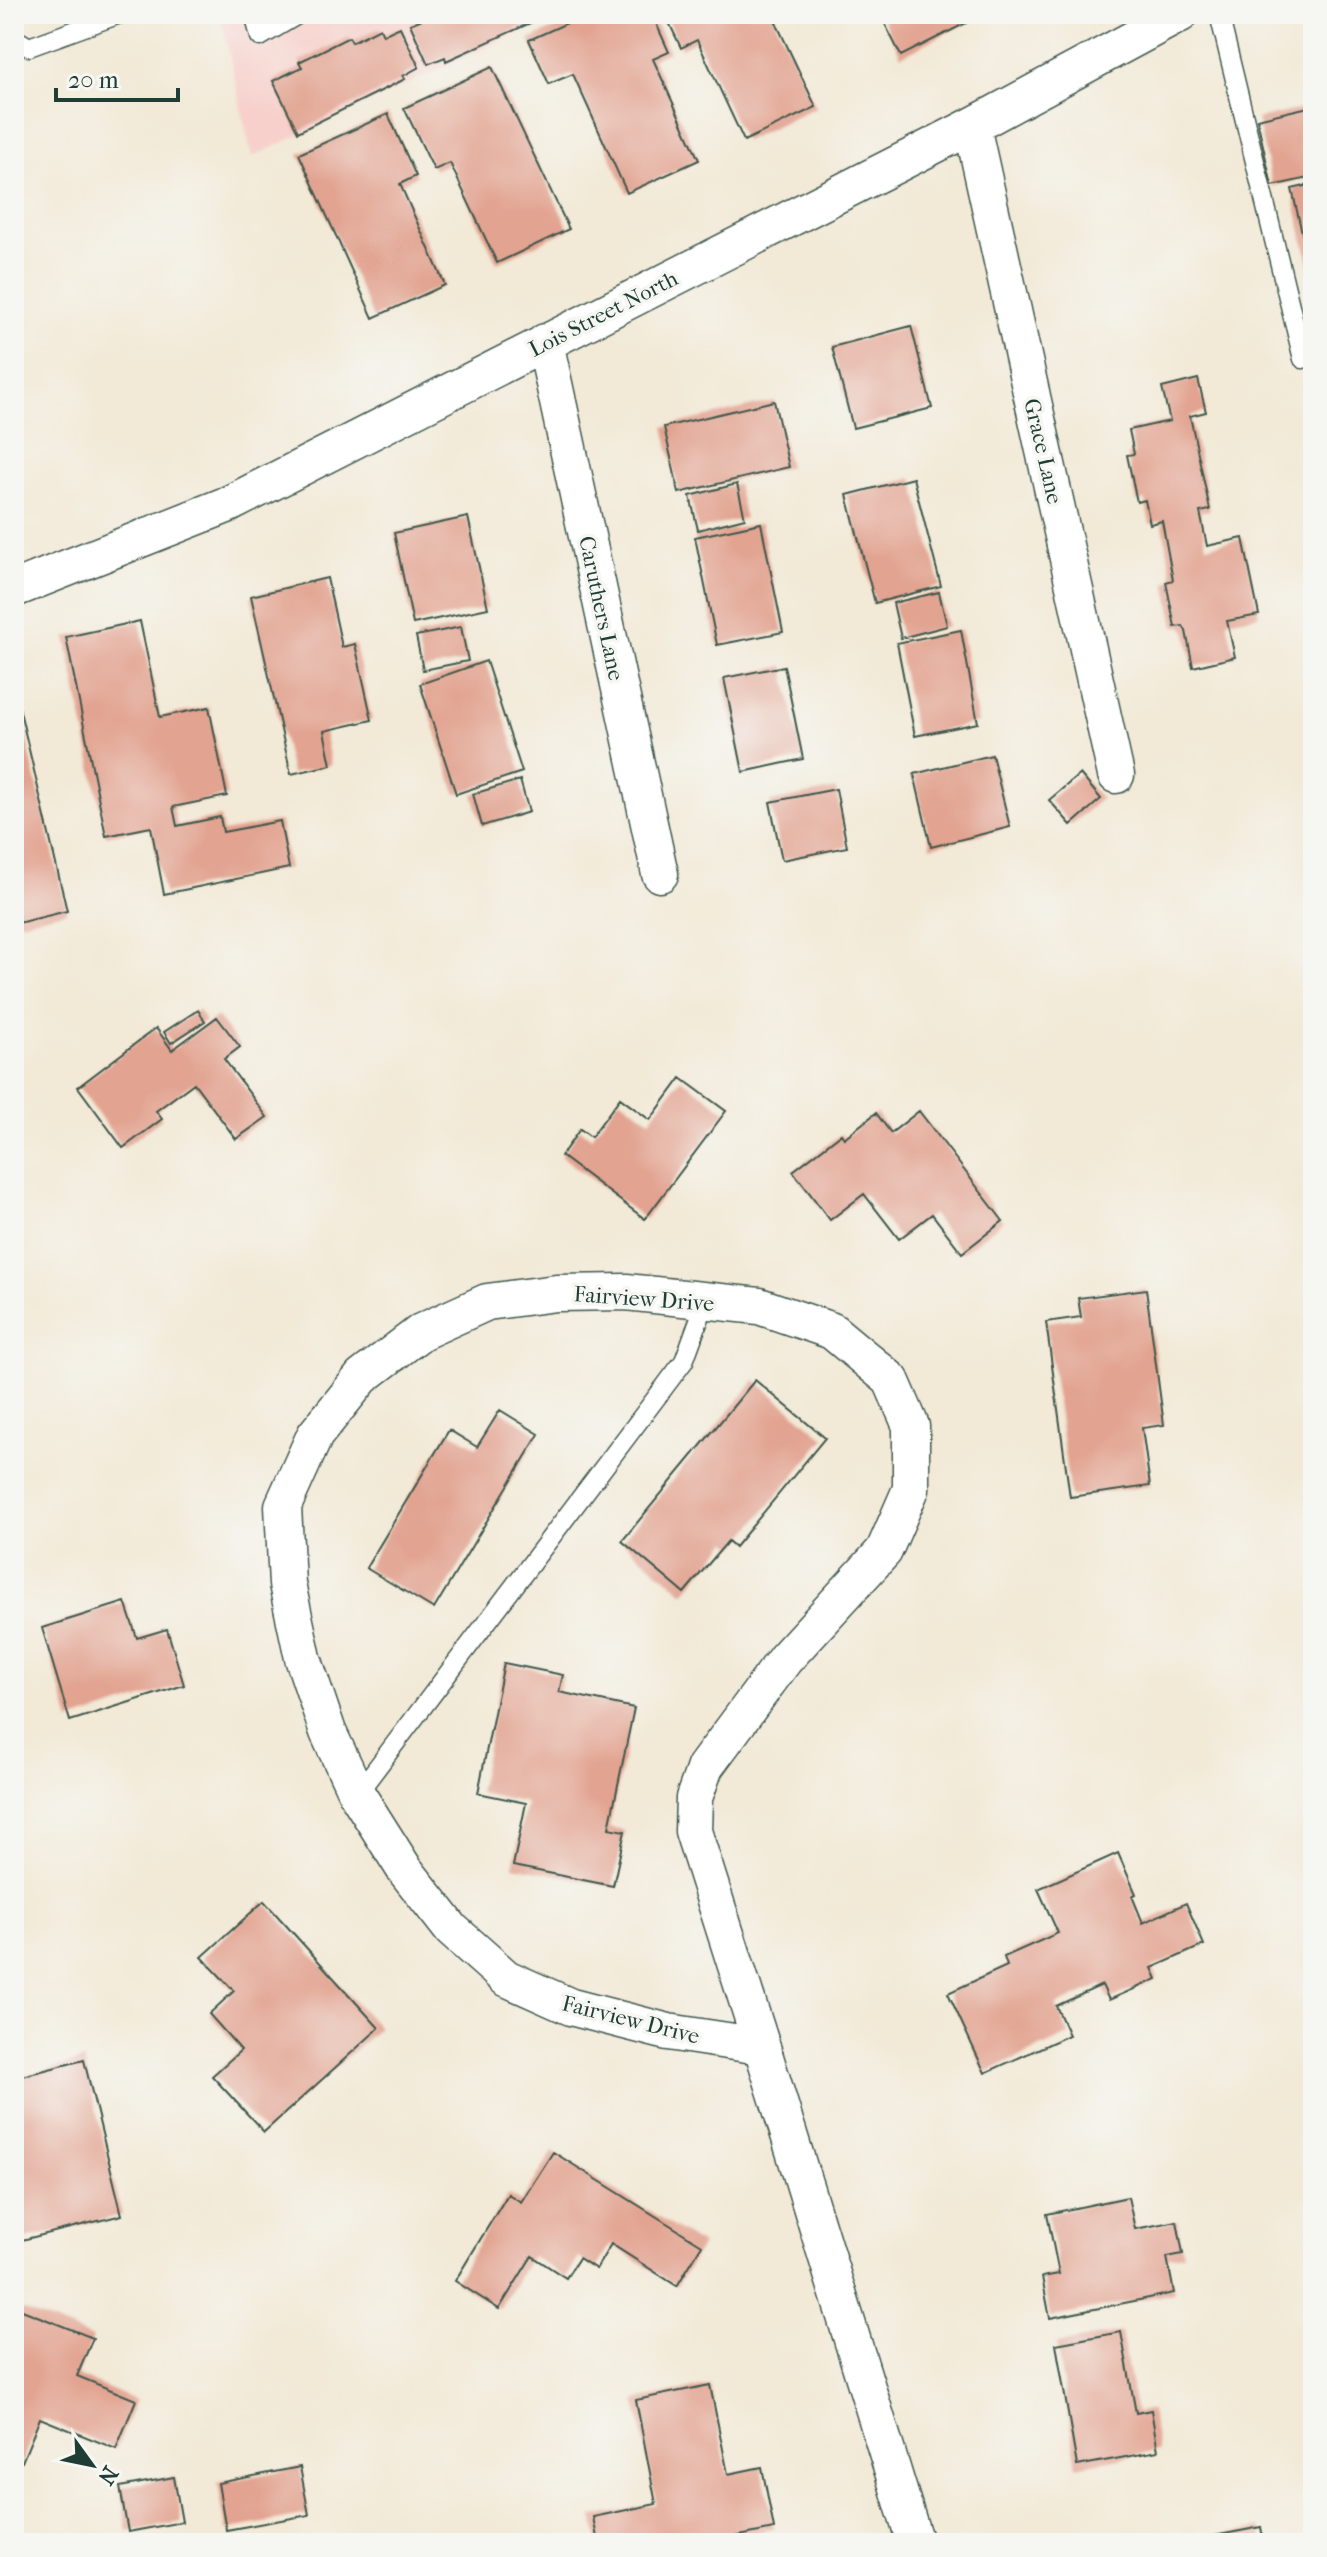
<svg xmlns="http://www.w3.org/2000/svg" width="1327" height="2557" font-family="'IM FELL French Canon',serif">
<style>
.built{fill:#f7d0cb}
.building{fill:#e2a390}
.lines{fill:none;stroke-linecap:round;stroke-linejoin:round}
.lane-casing{stroke:#3f574c;stroke-width:21}
.street-casing{stroke:#3f574c;stroke-width:39}
.lane{stroke:#fff;stroke-width:18}
.street{stroke:#fff;stroke-width:36}
.labels{text-anchor:middle;stroke-width:7;stroke-linejoin:round;paint-order:stroke}
.street-label{font-size:22px;fill:#1f3d34;stroke:#f6f6f2}
</style>
<rect width="100%" height="100%" fill="#f6f6f2"/>
<filter id="ink" filterUnits="userSpaceOnUse"><feTurbulence type="fractalNoise" baseFrequency=".0125" numOctaves="2"/><feDisplacementMap in="SourceGraphic" scale="16" xChannelSelector="R" yChannelSelector="G"/><feConvolveMatrix kernelMatrix="1 2 1 2 8 2 1 2 1" color-interpolation-filters="sRGB"/></filter>
<filter id="wash" filterUnits="userSpaceOnUse"><feTurbulence type="fractalNoise" baseFrequency=".006" numOctaves="4" result="noise"/><feDisplacementMap in="SourceGraphic" scale="32" xChannelSelector="R" yChannelSelector="G"/><feGaussianBlur stdDeviation="1.8" result="paint"/><feColorMatrix in="noise" values="0 0 0 0 0 0 0 0 0 0 0 0 0 0 0 0 0 1.4 0 .05"/><feComposite in="paint" operator="in"/></filter>
<g filter="url(#wash)">
<rect width="100%" height="100%" fill="#f2e9d6"/>
<path class="built" d="M 220,14 L 557,14 L 252,157 Z"/>
<g id="blocks">
<path class="building" d="M 425,14 L 550,14 L 446,61 L 445,57 L 428,64 L 410,24 L 427,17 Z
M 587,14 L 652,14 L 669,52 L 653,59 L 699,160 L 627,193 L 573,74 L 549,84 L 529,40 Z
M 665,14 L 772,14 L 816,107 L 744,141 L 697,40 L 681,48 Z
M 880,14 L 966,14 L 970,21 L 901,56 Z
M 400,27 L 419,67 L 403,76 L 405,79 L 298,132 L 273,81 L 302,67 L 299,62 L 349,37 L 352,42 L 380,28 L 383,35 Z
M 492,67 L 569,229 L 497,263 L 450,163 L 434,170 L 404,108 Z
M 1313,106 L 1313,177 L 1272,186 L 1257,119 Z
M 388,114 L 416,176 L 400,184 L 445,285 L 373,318 L 299,154 Z
M 1313,184 L 1313,277 L 1312,277 L 1292,189 Z
M 911,326 L 932,408 L 853,428 L 832,347 Z
M 1198,379 L 1206,412 L 1190,416 L 1210,510 L 1200,512 L 1207,546 L 1243,538 L 1259,615 L 1227,621 L 1235,657 L 1193,667 L 1186,631 L 1183,626 L 1175,627 L 1166,582 L 1173,580 L 1162,521 L 1150,524 L 1145,500 L 1137,502 L 1127,455 L 1134,454 L 1129,430 L 1170,421 L 1162,388 Z
M 774,401 L 789,467 L 679,493 L 664,427 Z
M 913,478 L 941,586 L 875,603 L 847,495 Z
M 737,484 L 745,518 L 698,530 L 690,496 Z
M 468,517 L 488,608 L 413,624 L 394,533 Z
M 761,523 L 783,632 L 717,645 L 695,537 Z
M 327,578 L 342,647 L 355,644 L 372,720 L 324,731 L 331,765 L 291,774 L 251,596 Z
M 939,592 L 947,626 L 901,638 L 893,603 Z
M 140,621 L 160,717 L 209,707 L 227,796 L 173,807 L 177,826 L 220,817 L 223,832 L 280,821 L 289,868 L 164,894 L 151,827 L 106,836 L 66,637 Z
M 461,627 L 468,661 L 423,670 L 416,636 Z
M 961,630 L 978,723 L 915,736 L 897,643 Z
M 486,661 L 522,772 L 456,794 L 420,684 Z
M 784,666 L 803,759 L 743,772 L 724,678 Z
M 15,690 L 67,911 L 14,924 L 14,691 Z
M 992,755 L 1010,827 L 931,847 L 914,774 Z
M 1080,774 L 1101,799 L 1071,825 L 1049,800 Z
M 520,780 L 529,812 L 482,826 L 473,794 Z
M 836,789 L 847,847 L 782,860 L 770,802 Z
M 198,1010 L 205,1021 L 171,1043 L 164,1032 Z
M 217,1017 L 240,1047 L 224,1059 L 267,1117 L 236,1139 L 194,1083 L 156,1111 L 162,1119 L 123,1148 L 78,1087 L 156,1028 L 172,1050 Z
M 681,1078 L 726,1111 L 645,1219 L 561,1156 L 580,1129 L 591,1137 L 620,1098 L 650,1120 Z
M 919,1111 L 1003,1221 L 962,1253 L 932,1214 L 899,1239 L 864,1194 L 830,1220 L 793,1171 L 841,1134 L 844,1138 L 876,1113 L 891,1133 Z
M 1146,1289 L 1164,1425 L 1142,1428 L 1150,1486 L 1070,1497 L 1046,1322 L 1081,1317 L 1078,1298 Z
M 755,1380 L 825,1438 L 735,1547 L 728,1541 L 684,1593 L 622,1541 Z
M 500,1410 L 539,1434 L 434,1609 L 366,1568 L 449,1430 L 477,1447 Z
M 125,1602 L 137,1638 L 167,1629 L 184,1685 L 70,1721 L 42,1628 Z
M 504,1663 L 563,1675 L 559,1692 L 634,1708 L 609,1828 L 625,1831 L 613,1886 L 513,1866 L 526,1803 L 478,1793 Z
M 1118,1853 L 1136,1894 L 1132,1896 L 1143,1923 L 1186,1903 L 1204,1945 L 1152,1968 L 1157,1979 L 1109,2000 L 1102,1985 L 1056,2006 L 1069,2035 L 985,2073 L 948,1993 L 1007,1966 L 1004,1957 L 1058,1933 L 1038,1889 Z
M 264,1901 L 379,2028 L 264,2132 L 212,2076 L 241,2050 L 209,2014 L 234,1991 L 202,1957 Z
M 84,2060 L 122,2215 L 14,2242 L 14,2167 L 16,2167 L 14,2157 L 14,2078 Z
M 553,2152 L 702,2245 L 677,2286 L 611,2244 L 596,2269 L 579,2258 L 566,2278 L 532,2256 L 499,2309 L 455,2281 L 508,2194 L 521,2202 Z
M 1128,2197 L 1135,2229 L 1177,2221 L 1183,2254 L 1167,2257 L 1174,2293 L 1050,2318 L 1042,2277 L 1059,2274 L 1047,2214 Z
M 17,2308 L 93,2338 L 77,2376 L 136,2400 L 116,2449 L 40,2418 L 22,2462 L 14,2459 L 14,2315 Z
M 1121,2332 L 1136,2413 L 1151,2410 L 1158,2451 L 1077,2466 L 1056,2344 Z
M 710,2385 L 728,2474 L 762,2467 L 774,2529 L 704,2543 L 598,2543 L 593,2517 L 656,2504 L 636,2400 Z
M 300,2467 L 309,2515 L 226,2530 L 218,2483 Z
M 174,2477 L 182,2522 L 128,2532 L 120,2487 Z
M 1261,2527 L 1264,2543 L 1211,2543 L 1209,2537 Z"/>
</g>
</g>
<g filter="url(#ink)">
<use href="#blocks" fill-opacity="0" stroke="#3f574c" stroke-width="2"/>
<g class="lines">
<defs>
<path id="lane" d="M 254,14 L 260,37 L 299,14
M 1219,14 L 1303,359
M 14,38 L 29,47 L 120,14
M 357,1794 L 684,1361 L 706,1301"/>
<path id="street" d="M 972,126 L 1116,775
M 545,342 L 660,874
M 14,589 L 229,504 L 972,126 L 1180,14
M 626,1292 L 759,1306 L 832,1331 L 891,1380 L 911,1426 L 911,1489 L 884,1551 L 785,1659 L 705,1767 L 694,1798 L 693,1831 L 761,2044 L 747,2044 L 668,2032 L 571,2007 L 506,1978 L 452,1930 L 405,1870 L 357,1794 L 328,1732 L 303,1658 L 287,1584 L 283,1506 L 315,1435 L 362,1377 L 421,1332 L 487,1302 L 556,1293 Z
M 761,2044 L 915,2543"/>
</defs>
<use href="#lane" class="lane-casing"/>
<use href="#street" class="street-casing"/>
<use href="#lane" class="lane"/>
<use href="#street" class="street"/>
</g>
</g>
<g class="labels">
<g class="street-label">
<text transform="translate(603 313) rotate(-27)" y="8">Lois Street North</text>
<text transform="translate(1044 451) rotate(77)" y="8">Grace Lane</text>
<text transform="translate(602 608) rotate(78)" y="8">Caruthers Lane</text>
<text transform="translate(644 1298) rotate(4)" y="8">Fairview Drive</text>
<text transform="translate(631 2019) rotate(14)" y="8">Fairview Drive</text>
</g>
</g>
<rect width="1327" height="2557" fill="none" stroke="#f6f6f2" stroke-width="48"/>
<g transform="translate(92 2465) rotate(123)" stroke="#f6f6f2" stroke-width="6" paint-order="stroke">
<path d="M0-6L14 30L0 20L-14 30Z" fill="#1f3d34"/>
<text y="-12" font-size="22" font-weight="bold" text-anchor="middle" fill="#1f3d34">N</text>
</g>
<path d="M56 88v12h122v-12" fill="none" stroke="#1f3d34" stroke-width="4"/>
<text x="68" y="88" font-size="24" fill="#1f3d34" stroke="#f6f6f2" stroke-width="6" paint-order="stroke">20 m</text>
</svg>
